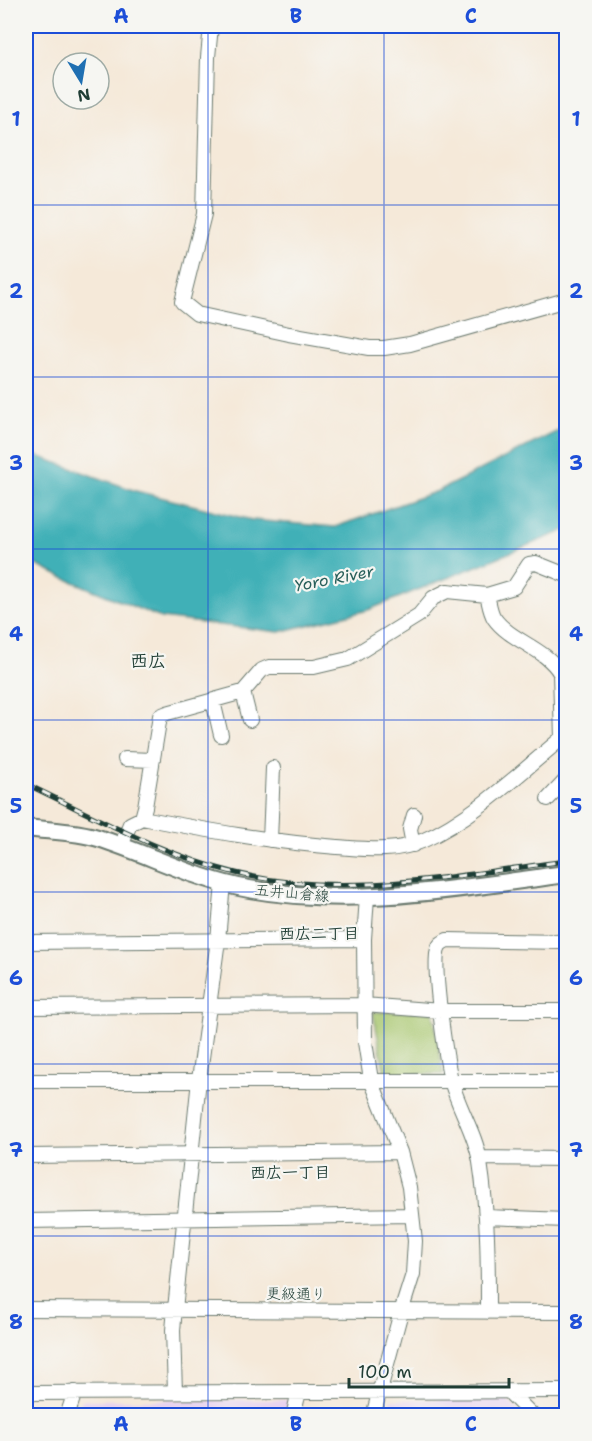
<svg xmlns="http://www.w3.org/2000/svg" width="592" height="1441" font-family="'Shantell Sans','Klee One',sans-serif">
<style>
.built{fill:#e7d2ef}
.green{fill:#a9c76f;stroke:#648252;stroke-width:1.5}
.water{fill:#3fb0b7;stroke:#2f7676;stroke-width:1.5}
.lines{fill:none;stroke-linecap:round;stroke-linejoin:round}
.minor-casing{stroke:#6a796e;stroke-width:16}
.major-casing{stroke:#6a796e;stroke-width:20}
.minor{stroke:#fff;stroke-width:14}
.major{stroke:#fff;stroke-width:16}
.rail-casing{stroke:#1f3d34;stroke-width:5}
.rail{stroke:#f6f6f2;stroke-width:3;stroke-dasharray:9;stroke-linecap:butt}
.grid{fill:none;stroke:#1d4ed8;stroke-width:1.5;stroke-opacity:0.55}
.labels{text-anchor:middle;stroke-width:4.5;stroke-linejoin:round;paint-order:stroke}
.street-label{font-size:15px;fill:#1f3d34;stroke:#f6f6f2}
.water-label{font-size:16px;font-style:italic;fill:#29605b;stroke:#f6f6f2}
.neighbourhood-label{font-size:16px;font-weight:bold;fill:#1f3d34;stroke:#f6f6f2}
.quarter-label{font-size:18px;font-weight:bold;fill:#1f3d34;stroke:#f6f6f2}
.neatline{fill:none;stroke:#1d4ed8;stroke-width:2}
.grid-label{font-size:20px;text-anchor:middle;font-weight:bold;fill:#1d4ed8}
</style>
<rect width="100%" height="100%" fill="#f6f6f2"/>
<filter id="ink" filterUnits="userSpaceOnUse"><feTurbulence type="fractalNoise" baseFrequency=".0167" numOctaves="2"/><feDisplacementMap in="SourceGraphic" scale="12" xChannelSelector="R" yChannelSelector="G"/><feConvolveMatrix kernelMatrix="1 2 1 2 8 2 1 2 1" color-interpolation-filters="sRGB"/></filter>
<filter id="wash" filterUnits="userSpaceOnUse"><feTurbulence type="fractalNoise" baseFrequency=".008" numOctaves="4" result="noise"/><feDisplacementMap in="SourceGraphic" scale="24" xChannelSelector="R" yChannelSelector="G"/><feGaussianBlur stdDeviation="1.35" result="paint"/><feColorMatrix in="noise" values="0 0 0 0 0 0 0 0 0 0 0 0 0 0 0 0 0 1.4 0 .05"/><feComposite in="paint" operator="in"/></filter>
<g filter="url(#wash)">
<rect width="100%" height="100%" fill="#f5e9d9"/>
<path class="built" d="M 506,1399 L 523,1415 L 388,1415 L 391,1400 Z
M 82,1400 L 291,1400 L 287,1415 L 76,1416 Z"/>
<path class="green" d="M 433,1011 L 443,1074 L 385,1074 L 373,1012 Z"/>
<path class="water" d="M 566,427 L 566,530 L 368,610 L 279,632 L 161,618 L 57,575 L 26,560 L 26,452 L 136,491 L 252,520 L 335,527 L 438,491 Z"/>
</g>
<g filter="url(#ink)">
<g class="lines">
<defs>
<path id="minor" d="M 211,26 L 208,57 L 204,214 L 182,302 L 197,314 L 289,334 L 369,348 L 384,348 L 410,344 L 566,300
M 487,595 C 489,602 490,612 494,618 C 510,641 546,648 560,673 L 562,738
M 243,692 L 250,720
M 213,701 L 221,735
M 125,759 L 153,760
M 548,799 L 566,780
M 142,818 C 206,830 271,842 337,847 C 366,849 395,853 422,841 C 472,819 520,773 562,738 L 566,738
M 270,840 L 273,768
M 413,845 L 410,829 L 414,815
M 121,846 L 130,824 L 142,818 L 145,807 L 160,716 L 167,713 L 243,692 L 262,670 L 269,667 L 314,667 L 348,659 L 419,615 L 433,598 L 447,591 L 487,595 L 507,589 L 514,587 L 529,564 L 536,563 L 566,575
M 367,897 L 364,939 L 365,1042 L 371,1080 L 400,1152 L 409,1187 L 415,1241 L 413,1274 L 401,1312 L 373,1416
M 26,942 L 364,939
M 26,1007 L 364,1005 L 441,1011 L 566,1011
M 26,1081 L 566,1081
M 26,1156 L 400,1152
M 480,1158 L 566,1159
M 487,1217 L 566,1220
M 26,1221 L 412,1215
M 26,1309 L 566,1312
M 488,1312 C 488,1261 488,1213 480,1162 C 476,1134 458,1108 451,1080 C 446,1058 432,968 438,949 C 439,944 442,943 447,940 L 566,942
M 175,1392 L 173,1330 L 175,1309 L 199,1080 L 218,940 L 223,883
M 509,1392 L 533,1416
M 26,1393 L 566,1391
M 67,1416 L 75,1392
M 293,1416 L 299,1392"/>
<path id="major" d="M 26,828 C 49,831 76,831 98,838 C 149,854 196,880 249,889 C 355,908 461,888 566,874"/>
</defs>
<use href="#minor" class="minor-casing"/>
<use href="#major" class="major-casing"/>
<use href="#minor" class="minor"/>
<use href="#major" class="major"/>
<defs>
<path id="rail" d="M 26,784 C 94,816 162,855 236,873 C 344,899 458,875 566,861"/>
</defs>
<use href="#rail" class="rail-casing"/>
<use href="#rail" class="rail"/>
</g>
</g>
<path class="grid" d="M 208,26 L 208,1416M 384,26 L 384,1416M 26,205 L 566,205M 26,377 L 566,377M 26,549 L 566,549M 26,720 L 566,720M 26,892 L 566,892M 26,1064 L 566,1064M 26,1236 L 566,1236"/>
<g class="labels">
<g class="street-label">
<text transform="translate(292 893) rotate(5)" y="5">五井山倉線</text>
<text transform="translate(296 1294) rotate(1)" y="5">更級通り</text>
</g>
<g class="water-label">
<text transform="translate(334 578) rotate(-11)" y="6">Yoro River</text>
</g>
<g class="neighbourhood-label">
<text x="319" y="939">西広二丁目</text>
<text x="290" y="1178">西広一丁目</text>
</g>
<g class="quarter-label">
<text x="148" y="667">西広</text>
</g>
</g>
<rect width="592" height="1441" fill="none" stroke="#f6f6f2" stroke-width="66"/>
<g transform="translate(81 81) rotate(169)"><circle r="28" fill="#f6f6f2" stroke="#a0aca6" stroke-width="1.5"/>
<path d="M0-4.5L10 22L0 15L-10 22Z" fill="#1f6fb2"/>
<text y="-9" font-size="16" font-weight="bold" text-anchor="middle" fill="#1f3d34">N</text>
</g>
<path d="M349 1378v9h160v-9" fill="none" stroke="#1f3d34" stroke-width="3"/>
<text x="358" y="1378" font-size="18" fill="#1f3d34" stroke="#f6f6f2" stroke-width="4.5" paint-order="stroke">100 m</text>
<rect x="33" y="33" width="526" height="1375" class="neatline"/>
<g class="grid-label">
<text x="121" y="23">A</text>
<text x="296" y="23">B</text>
<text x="471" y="23">C</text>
<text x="16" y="126">1</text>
<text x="576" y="126">1</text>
<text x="16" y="298">2</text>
<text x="576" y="298">2</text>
<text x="16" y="470">3</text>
<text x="576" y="470">3</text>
<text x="16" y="641">4</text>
<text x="576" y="641">4</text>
<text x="16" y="813">5</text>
<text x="576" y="813">5</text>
<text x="16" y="985">6</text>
<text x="576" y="985">6</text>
<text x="16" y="1157">7</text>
<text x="576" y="1157">7</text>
<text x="16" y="1329">8</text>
<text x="576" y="1329">8</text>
<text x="121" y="1431">A</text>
<text x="296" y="1431">B</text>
<text x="471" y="1431">C</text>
</g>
</svg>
